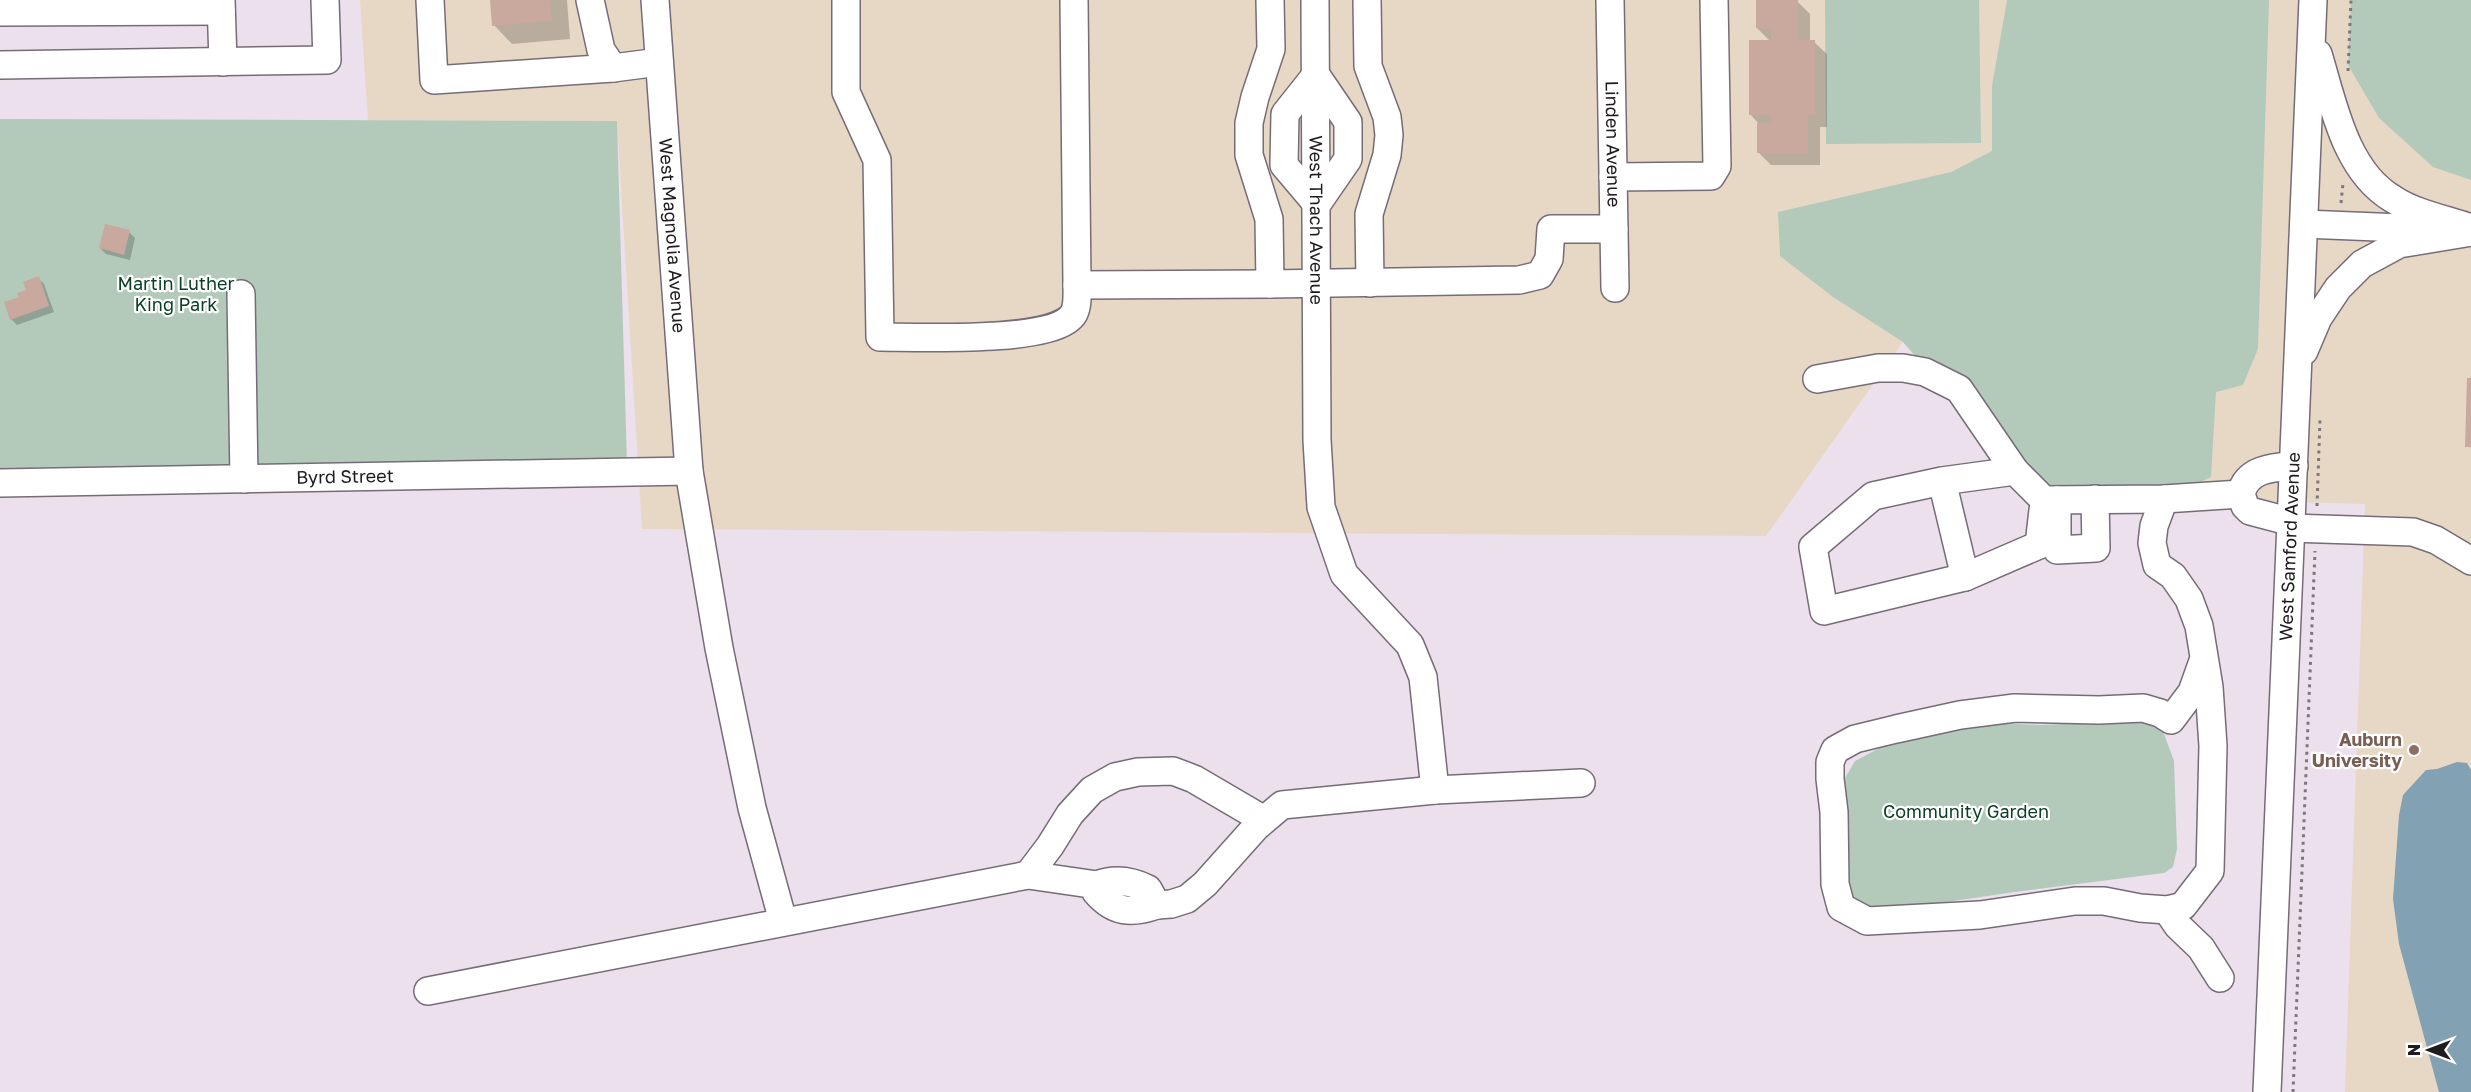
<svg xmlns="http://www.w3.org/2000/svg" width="2471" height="1092" font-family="'Golos Text',sans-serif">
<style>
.education{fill:#e7d8c5}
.green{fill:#b3caba}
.water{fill:#82a1b2}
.shadow{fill:#0003}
.building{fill:#c9a89d}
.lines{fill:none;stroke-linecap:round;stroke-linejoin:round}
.minor-casing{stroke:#766c77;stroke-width:30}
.path{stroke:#7d767d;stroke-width:3;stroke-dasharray:3 4.5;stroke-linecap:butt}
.minor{stroke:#fff;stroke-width:27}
.education-dot{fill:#8d6e63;stroke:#fff;stroke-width:2}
.labels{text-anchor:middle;stroke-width:4.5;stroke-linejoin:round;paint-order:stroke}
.street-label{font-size:18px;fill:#1f1b1f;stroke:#fff}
.park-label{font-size:18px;fill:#0b4026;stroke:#fff}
.education-label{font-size:18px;font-weight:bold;fill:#785e54;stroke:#fff;text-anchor:end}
</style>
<rect width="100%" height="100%" fill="#ebe0ec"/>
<path class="education" d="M 360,0 L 2471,0 L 2471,1092 L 2345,1092 L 2365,504 L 2164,499 L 2044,500 L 1903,342 L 1766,536 L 642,529 L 617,122 L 368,121 Z"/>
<path class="green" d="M 1825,0 L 1979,0 L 1981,143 L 1826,144 Z
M 2007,0 L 2269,0 L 2258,349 L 2243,385 L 2216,392 L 2211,477 L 2164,499 L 2044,500 L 2015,471 L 1903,342 L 1833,297 L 1780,256 L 1778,212 L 1951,172 L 1992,151 L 1992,86 Z
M 2351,0 L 2471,0 L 2471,180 L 2433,167 L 2379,118 L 2348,65 Z
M 0,119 L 617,121 L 627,464 L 0,472 Z
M 2151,720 L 2163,731 L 2174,761 L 2177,849 L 2173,867 L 2164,873 L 2015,892 L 1877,912 L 1855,907 L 1843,887 L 1833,798 L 1855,761 L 1904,735 L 2000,723 L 2041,725 Z"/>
<path class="water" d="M 2457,762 L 2467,763 L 2471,770 L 2471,1092 L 2439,1092 L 2399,944 L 2393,899 L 2399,815 L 2403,795 L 2426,770 L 2437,769 Z"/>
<path class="shadow" d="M 492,0 L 567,0 L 570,39 L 512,44 L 494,25 Z
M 1797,1 L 1810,14 L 1810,42 L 1814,42 L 1827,54 L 1827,127 L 1820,127 L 1820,165 L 1771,165 L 1758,152 L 1758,123 L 1750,114 L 1771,42 L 1757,28 Z
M 129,232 L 135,238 L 130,260 L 106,254 L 100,248 Z
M 38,278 L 44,284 L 54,312 L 17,325 L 11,319 L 20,298 Z"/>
<path class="building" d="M 490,0 L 550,0 L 552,21 L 492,26 Z
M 1756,0 L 1798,0 L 1798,40 L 1815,40 L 1815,115 L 1808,115 L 1808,153 L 1757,153 L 1757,123 L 1771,123 L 1771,115 L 1749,115 L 1749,40 L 1771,40 L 1771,29 L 1756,28 Z
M 105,224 L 130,230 L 124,255 L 99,248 Z
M 39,276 L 49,306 L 10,320 L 4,302 L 19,297 L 17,293 L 26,290 L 23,282 Z
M 2467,378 L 2471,378 L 2471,447 L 2465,447 Z"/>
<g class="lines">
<defs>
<g id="minor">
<path d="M 221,0 L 223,62"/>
<path d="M 430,0 L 434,80 L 613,68 L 659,62"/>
<path d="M 590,0 L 601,50 L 613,68"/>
<path id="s1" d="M 655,0 L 689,471 L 719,648 L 752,808 L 783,921"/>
<path d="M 846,0 L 846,92 L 877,160 L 880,337 C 915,337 1058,344 1074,313 C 1078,305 1077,294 1077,285 L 1074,0"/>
<path d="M 1270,0 L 1271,49 L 1255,97 L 1249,123 L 1249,155 L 1269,219 L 1270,284 L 1519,280 L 1540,275 L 1549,259 L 1551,229 L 1614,229"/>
<path id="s2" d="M 1315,0 L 1317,440 L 1321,507 L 1344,574 L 1410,645 L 1423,677 L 1435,790"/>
<path d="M 1367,0 L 1368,66 L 1387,117 L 1389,135 L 1387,155 L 1369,214 L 1370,283"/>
<path id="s3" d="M 1610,0 L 1615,288"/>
<path d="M 0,12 L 221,11"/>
<path d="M 2318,54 C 2333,103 2345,171 2393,199 C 2416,214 2445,219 2471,228"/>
<path d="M 0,65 L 327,60 L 325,0"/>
<path d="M 1316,75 L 1348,122 L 1348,159 L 1317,204 L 1284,165 L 1285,114 Z"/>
<path d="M 1613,177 L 1711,176 L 1717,166 L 1714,0"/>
<path d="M 2304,224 L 2426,229"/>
<path d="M 1077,285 L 1270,284"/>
<path d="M 241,294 L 244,479"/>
<path d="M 2304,351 L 2318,318 L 2338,288 L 2362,264 L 2399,244 L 2471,232"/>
<path d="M 1817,379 L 1878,368 L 1903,368 L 1925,372 L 1959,389 L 2015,471"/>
<path d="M 1942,481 L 1873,496 L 1813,547 L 1824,611 L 1965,577 L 1942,481 L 2015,471 L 2044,500 L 2164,499 L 2241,494"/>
<path id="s4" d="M 0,483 L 689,471"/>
<path d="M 2164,499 L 2154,526 L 2152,543 L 2157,565 L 2173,576 L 2189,599 L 2199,626 L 2209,687 L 2213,746 L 2210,871 L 2183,906 L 2167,910 L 2140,908 L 2104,901 L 2075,901 L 1980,915 L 1867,921 L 1841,907 L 1835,884 L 1834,812 L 1830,779 L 1830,762 L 1835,750 L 1855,739 L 1896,729 L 1960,715 L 2015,708 L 2099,710 L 2143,708 L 2160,713 L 2171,720 L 2192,692 L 2203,661"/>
<path d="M 2057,500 L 2057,550 L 2096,548 L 2095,499"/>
<path d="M 2292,522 L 2250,511 L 2245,506 L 2241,494 C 2246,469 2273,467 2294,466"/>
<path d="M 2291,528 L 2413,532 L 2436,540 L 2471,561"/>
<path d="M 1965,577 L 2039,545 L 2043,510"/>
<path d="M 1028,875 L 1050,846 L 1070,814 L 1092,790 L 1115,777 L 1138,772 L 1173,771 L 1194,779 L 1264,820"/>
<path d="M 1157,905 L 1171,904 L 1187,899 L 1205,884 L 1256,827 L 1282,805 L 1435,790 L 1581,783"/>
<path d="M 2167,910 L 2178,926 L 2201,948 L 2220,978"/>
<path d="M 428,991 L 1028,875 L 1097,885 C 1115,878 1132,881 1148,889 L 1157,905 C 1132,914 1114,913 1096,892 L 1097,885"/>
<path id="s5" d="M 2267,1092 L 2313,0"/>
</g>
</defs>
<use href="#minor" class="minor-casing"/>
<path class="path" d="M 2348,71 L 2351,0
M 2341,203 L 2343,183
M 2317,506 L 2320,419
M 2293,1092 L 2315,551"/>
<use href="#minor" class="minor"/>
</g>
<circle class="education-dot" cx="2414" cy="750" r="6"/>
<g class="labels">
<g class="street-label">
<text dy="6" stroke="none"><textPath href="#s3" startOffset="144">Linden Avenue</textPath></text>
<text dy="6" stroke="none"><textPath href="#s2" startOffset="220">West Thach Avenue</textPath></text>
<text dy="6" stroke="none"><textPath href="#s1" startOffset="236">West Magnolia Avenue</textPath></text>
<text dy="6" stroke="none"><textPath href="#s4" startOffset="345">Byrd Street</textPath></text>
<text dy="6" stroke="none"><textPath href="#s5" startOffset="546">West Samford Avenue</textPath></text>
</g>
<g class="park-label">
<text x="176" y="290">Martin Luther<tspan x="176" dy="21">King Park</tspan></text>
<text x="1966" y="818">Community Garden</text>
</g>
<g class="education-label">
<text x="2402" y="746">Auburn<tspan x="2402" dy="21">University</tspan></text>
</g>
</g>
<g transform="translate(2429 1050) rotate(270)" stroke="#ffffff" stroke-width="4.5" paint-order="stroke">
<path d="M0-4.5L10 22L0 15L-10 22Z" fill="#1f1b1f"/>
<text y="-9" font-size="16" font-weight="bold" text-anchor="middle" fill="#1f1b1f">N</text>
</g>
</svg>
